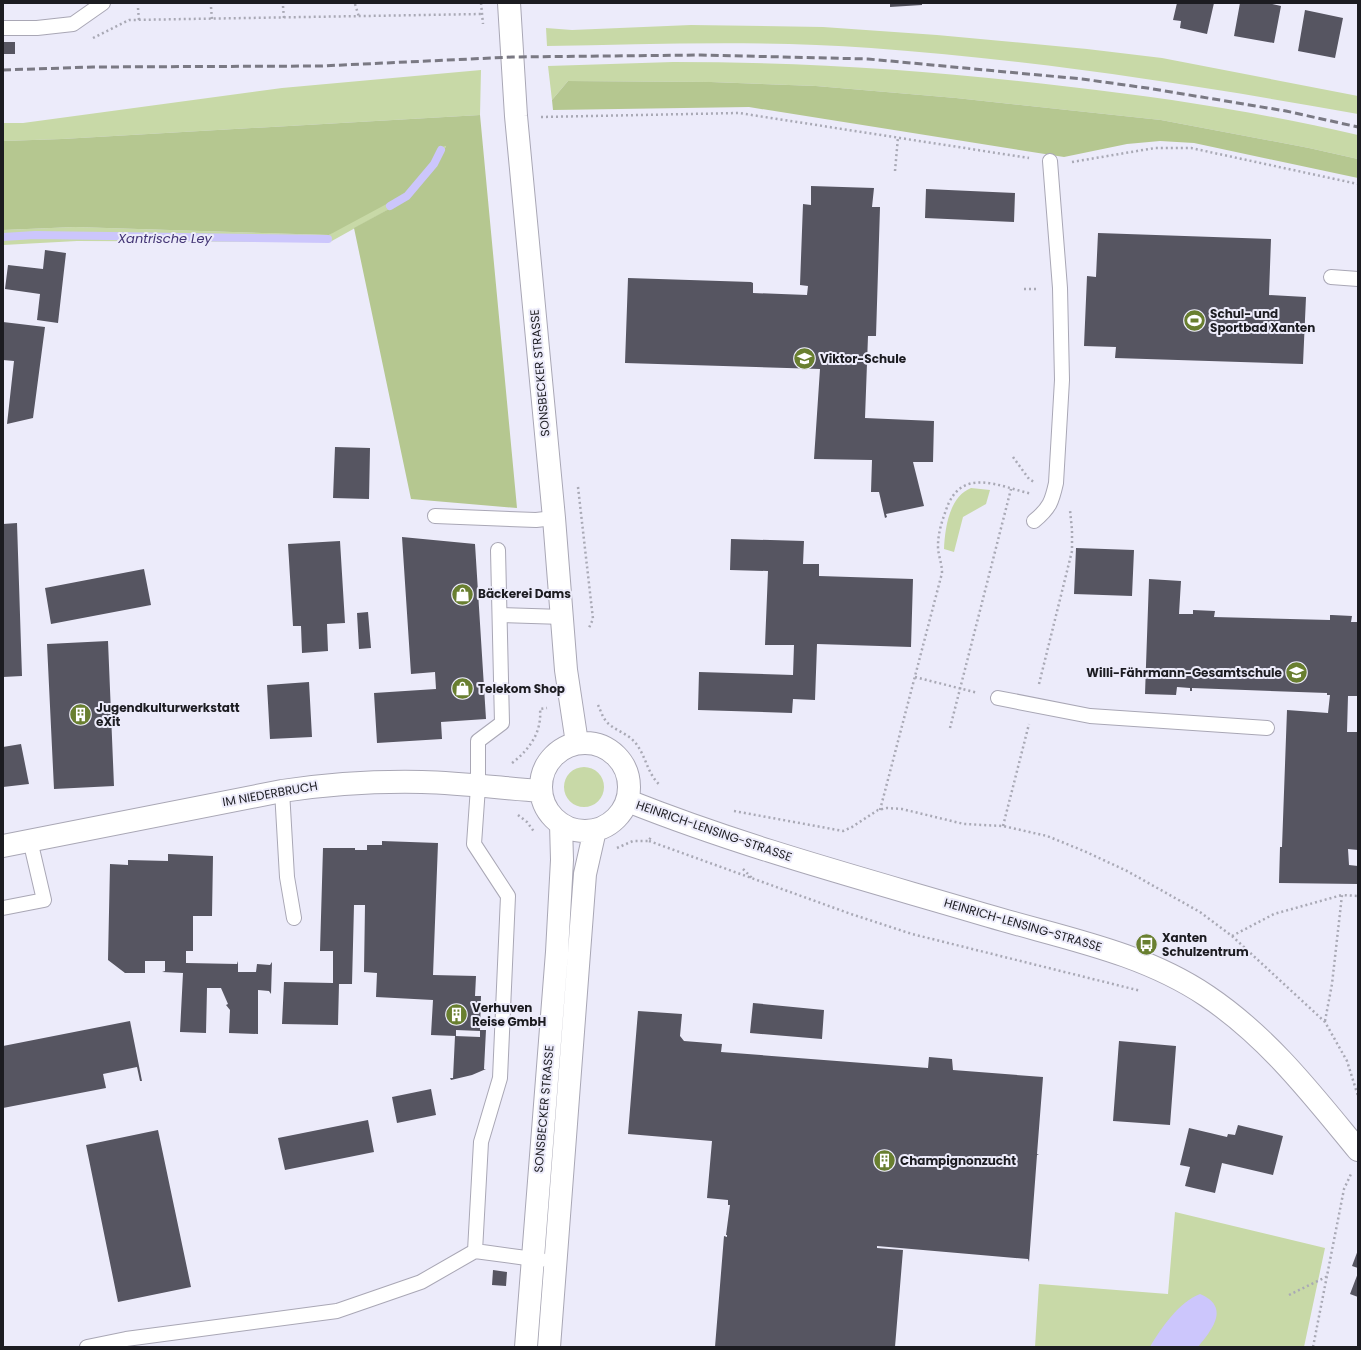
<svg xmlns="http://www.w3.org/2000/svg" width="1361" height="1350" font-family="Poppins,sans-serif">
<style>
.green{fill:#c8d9a7}
.forest{fill:#b5c790}
.water{fill:#ccc6fc}
.lines{fill:none;stroke-linecap:round;stroke-linejoin:round}
.stream{stroke:#ccc6fc;stroke-width:8}
.building{fill:#565561}
.lane-casing{stroke:#a9a7b5;stroke-width:16}
.secondary-casing{stroke:#a9a7b5;stroke-width:24}
.path{stroke:#a9a9b5;stroke-width:2.5;stroke-dasharray:2 3;stroke-linecap:butt}
.lane{stroke:#fff;stroke-width:14}
.secondary{stroke:#fff;stroke-width:22}
.rail{stroke:#7a7983;stroke-width:3;stroke-dasharray:8 4;stroke-linecap:butt}
.labels{text-anchor:middle;stroke-width:4;stroke-linejoin:round;paint-order:stroke}
.poi-label{font-size:12px;font-weight:bold;fill:#1c1c21;stroke:#ecebfa;text-anchor:start}
.street-label{font-size:12px;fill:#1c1c21;stroke:#ecebfa}
.water-label{font-size:13px;font-style:italic;fill:#423474;stroke:#ecebfa}
</style>
<rect width="100%" height="100%" fill="#ecebfa"/>
<path class="green" d="M 691,25 L 823,27 L 937,35 L 1087,49 L 1162,58 L 1358,96 L 1358,114 C 1196,85 1035,60 871,48 C 763,40 654,44 547,46 L 546,28 L 572,30 Z
M 673,62 C 807,62 939,71 1071,87 C 1168,98 1263,113 1358,135 L 1358,159 L 1309,148 L 1161,120 L 956,98 L 816,86 L 711,82 L 568,81 L 552,100 L 548,66 Z
M 481,70 L 480,115 L 62,139 L 3,141 L 3,123 L 23,123 L 282,88 Z
M 440,146 L 446,146 L 438,163 L 409,198 L 330,242 L 77,241 L 3,245 L 3,230 L 75,227 L 329,235 L 433,160 Z
M 971,488 L 990,490 L 986,504 L 963,517 L 954,552 L 944,549 C 945,528 949,497 971,488 Z
M564 787a20 20 0 1 1 40 0a20 20 0 1 1-40 0Z
M 1175,1212 L 1325,1248 L 1304,1347 L 1035,1347 L 1039,1284 L 1168,1294 Z"/>
<path class="forest" d="M 568,81 L 711,82 L 816,86 L 956,98 L 1161,120 L 1309,148 L 1358,159 L 1358,178 L 1194,143 L 1160,141 L 1127,144 L 1064,157 L 749,107 L 553,110 L 552,100 Z
M 480,115 L 517,508 L 411,499 L 354,228 L 409,198 L 438,163 L 446,146 L 440,147 L 433,160 L 407,193 L 329,235 L 75,227 L 3,230 L 3,141 L 62,139 Z"/>
<path class="water" d="M 1200,1294 C 1231,1307 1212,1330 1198,1347 L 1150,1347 C 1161,1328 1179,1302 1200,1294 Z"/>
<g class="lines">
<path class="stream" d="M 390,206 L 407,196 L 434,164 L 441,150
M 3,237 L 35,235 L 328,239"/>
</g>
<path class="building" d="M 890,3 L 922,3 L 922,5 L 890,7 Z
M 1177,3 L 1214,3 L 1207,34 L 1180,28 L 1181,21 L 1173,20 Z
M 1240,3 L 1268,3 L 1281,6 L 1274,43 L 1234,36 Z
M 1305,10 L 1343,18 L 1335,58 L 1298,51 Z
M 3,42 L 15,42 L 15,54 L 3,54 Z
M 811,186 L 874,188 L 872,207 L 880,207 L 876,336 L 868,336 L 865,418 L 934,421 L 933,462 L 913,462 L 924,506 L 886,514 L 887,517 L 885,518 L 879,492 L 871,492 L 872,460 L 814,459 L 820,369 L 625,363 L 628,278 L 751,282 L 753,283 L 753,293 L 807,295 L 808,286 L 800,285 L 803,204 L 811,205 Z
M 926,189 L 1015,193 L 1014,222 L 925,218 Z
M 1098,233 L 1271,239 L 1269,295 L 1306,297 L 1303,364 L 1115,358 L 1116,347 L 1084,346 L 1087,276 L 1096,277 Z
M 45,250 L 66,253 L 58,323 L 37,320 L 40,294 L 5,289 L 8,265 L 43,269 Z
M 3,322 L 45,327 L 33,418 L 7,424 L 14,361 L 3,360 Z
M 335,447 L 370,448 L 369,499 L 333,498 Z
M 17,523 L 22,676 L 3,677 L 3,524 Z
M 402,537 L 475,544 L 486,719 L 441,722 L 442,739 L 377,743 L 374,693 L 436,689 L 435,672 L 411,674 Z
M 731,539 L 804,541 L 803,564 L 819,564 L 819,576 L 913,579 L 911,647 L 817,644 L 815,700 L 793,699 L 792,713 L 698,710 L 699,672 L 793,675 L 794,645 L 765,645 L 768,571 L 730,570 Z
M 340,541 L 345,623 L 327,624 L 328,651 L 302,653 L 301,626 L 293,626 L 288,544 Z
M 1076,548 L 1134,550 L 1132,596 L 1074,594 Z
M 144,569 L 151,605 L 51,624 L 45,588 Z
M 1149,579 L 1181,581 L 1179,614 L 1193,614 L 1193,610 L 1215,611 L 1214,617 L 1330,620 L 1330,615 L 1332,615 L 1352,616 L 1351,622 L 1358,622 L 1358,696 L 1348,696 L 1347,732 L 1358,732 L 1358,850 L 1348,849 L 1349,865 L 1358,866 L 1358,884 L 1279,883 L 1280,847 L 1282,847 L 1287,710 L 1328,713 L 1330,695 L 1327,695 L 1327,693 L 1192,688 L 1192,691 L 1190,691 L 1190,688 L 1177,687 L 1176,695 L 1145,694 Z
M 368,612 L 371,648 L 359,649 L 357,613 Z
M 108,641 L 114,786 L 54,789 L 47,644 Z
M 309,682 L 312,737 L 270,739 L 267,685 Z
M 21,744 L 29,784 L 3,787 L 3,747 Z
M 382,841 L 438,843 L 433,975 L 476,976 L 475,996 L 481,996 L 480,1030 L 486,1030 L 484,1069 L 486,1069 L 472,1075 L 451,1080 L 450,1078 L 453,1078 L 455,1036 L 480,1037 L 480,1031 L 456,1030 L 456,1036 L 431,1035 L 433,1000 L 376,997 L 377,973 L 364,972 L 365,905 L 354,905 L 352,984 L 339,984 L 338,1025 L 282,1024 L 284,982 L 333,983 L 333,951 L 320,951 L 323,848 L 355,848 L 355,850 L 367,850 L 367,845 L 382,845 Z
M 168,854 L 213,856 L 212,916 L 193,916 L 193,951 L 186,951 L 186,963 L 237,964 L 238,961 L 238,972 L 256,972 L 257,964 L 270,965 L 272,962 L 271,994 L 269,991 L 258,990 L 258,1034 L 229,1033 L 230,1010 L 226,1005 L 228,1004 L 221,988 L 207,988 L 206,1033 L 180,1032 L 183,973 L 162,972 L 165,971 L 165,961 L 145,961 L 145,973 L 125,973 L 108,960 L 110,864 L 128,865 L 128,860 L 168,861 Z
M 753,1003 L 824,1010 L 822,1039 L 750,1033 Z
M 638,1011 L 682,1014 L 680,1036 L 684,1041 L 722,1044 L 721,1052 L 928,1068 L 929,1057 L 952,1059 L 953,1070 L 1043,1077 L 1037,1154 L 1039,1155 L 1037,1155 L 1029,1262 L 1028,1259 L 877,1246 L 877,1248 L 903,1250 L 895,1347 L 715,1347 L 724,1236 L 727,1237 L 727,1235 L 726,1235 L 730,1205 L 728,1205 L 728,1200 L 707,1198 L 712,1141 L 628,1134 Z
M 130,1021 L 142,1081 L 140,1081 L 137,1067 L 103,1074 L 106,1088 L 3,1108 L 3,1046 Z
M 1119,1041 L 1176,1046 L 1170,1125 L 1113,1121 Z
M 431,1089 L 436,1115 L 397,1123 L 392,1097 Z
M 368,1120 L 374,1152 L 285,1170 L 278,1138 Z
M 1238,1125 L 1283,1136 L 1273,1175 L 1222,1163 L 1215,1193 L 1185,1186 L 1190,1167 L 1180,1165 L 1189,1128 L 1227,1137 L 1228,1134 L 1235,1135 Z
M 158,1130 L 191,1287 L 118,1302 L 86,1145 Z
M 1358,1250 L 1358,1268 L 1352,1266 Z
M 493,1270 L 507,1272 L 506,1286 L 492,1285 Z
M 1358,1273 L 1358,1297 L 1350,1294 Z"/>
<g class="lines">
<defs>
<path id="lane" d="M 3,28 L 37,28 L 73,24 L 103,3
M 1331,277 L 1358,279
M 435,516 L 536,520 L 554,518
M 1034,521 C 1050,508 1052,501 1056,483 L 1062,380 L 1060,288 L 1050,161
M 501,615 L 563,617
M 998,698 L 1090,716 L 1267,728
M 282,791 L 287,877 L 294,918
M 3,908 L 44,900 L 30,840
M 475,1251 L 481,1142 L 500,1078 L 508,896 L 474,844 L 478,787 L 478,741 L 502,723 L 498,550
M 87,1347 L 126,1339 L 337,1311 L 421,1282 L 475,1251 L 541,1260"/>
<path id="secondary" d="M 509,3 L 516,116 L 554,518 L 566,670 L 577,743
M541 787a44 44 0 1 1 88 0a44 44 0 1 1-88 0Z
M 628,801 C 746,848 868,880 989,916 C 1063,938 1142,952 1207,996 C 1268,1037 1312,1094 1358,1150
M 3,846 L 282,791 C 329,784 375,781 422,782 C 461,783 501,788 541,791
M 526,1347 L 557,952 L 562,860 L 561,824
M 549,1347 L 585,874 L 595,830"/>
</defs>
<use href="#lane" class="lane-casing"/>
<use href="#secondary" class="secondary-casing"/>
<path class="path" d="M 481,3 L 483,24
M 355,4 L 359,17
M 283,6 L 284,18
M 211,7 L 212,19
M 138,8 L 139,20
M 93,38 L 129,20 L 482,14
M 541,117 L 739,113 L 1029,158
M 1072,162 L 1155,148 L 1191,148 L 1358,184
M 895,171 L 898,137
M 1024,289 L 1039,289
M 1013,457 L 1029,479 L 1034,482
M 578,487 L 593,619 L 589,628
M 915,677 L 978,693
M 1039,684 L 1072,551 L 1072,530 L 1070,510
M 598,705 C 600,709 602,716 606,721 C 614,731 629,733 637,745 C 646,757 648,775 660,785
M 950,728 L 1011,489
M 512,763 C 530,749 542,732 540,709 L 547,708
M 880,810 L 942,573 C 942,563 938,555 938,546 C 938,533 942,521 946,510 C 961,466 998,486 1032,494
M 734,811 L 843,831 L 852,827 L 878,810 L 887,808 L 902,809 L 964,824 L 1003,826 L 1047,836 L 1084,851 L 1127,871 L 1200,912 L 1232,936 L 1325,1022 L 1347,1061 L 1358,1096
M 518,815 L 527,822 L 535,833
M 1003,826 L 1029,724
M 649,841 L 851,914 L 912,934 L 1141,991
M 617,848 L 633,841 L 649,841 L 651,836
M 743,869 L 752,878
M 1232,936 L 1274,914 L 1342,895
M 1325,1021 L 1332,984 L 1342,895 L 1358,896
M 1289,1295 L 1328,1276
M 1313,1347 L 1344,1189 L 1351,1174"/>
<use href="#lane" class="lane"/>
<use href="#secondary" class="secondary"/>
<path class="rail" d="M 3,70 L 93,67 L 321,66 L 512,57 L 701,55 L 868,59 L 1082,79 L 1147,88 L 1286,111 L 1358,127"/>
</g>
<defs>
<symbol id="stadium-disc" viewBox="-11 -11 22 22"><circle r="9.5" fill="#697f30" stroke="#ecebfa"/><path d="M0-5a6.5 5 0 1 0 0 10a6.5 5 0 1 0 0-10ZM-3.5-1.8h7v3.6h-7Z" fill="#fff"/></symbol>
<symbol id="school-disc" viewBox="-11 -11 22 22"><circle r="9.5" fill="#697f30" stroke="#ecebfa"/><path d="M0-5L7-2L0 1L-7-2ZM-4 1L0 2.5L4 1V4Q0 6-4 4Z" fill="#fff"/></symbol>
<symbol id="shop-disc" viewBox="-11 -11 22 22"><circle r="9.5" fill="#697f30" stroke="#ecebfa"/><path d="M-5-2.5h2.3a2.7 3.5 0 0 1 5.4 0H5L5.5 6h-11ZM-1.5-2.5h3a1.5 2.3 0 0 0-3 0Z" fill="#fff"/></symbol>
<symbol id="building-disc" viewBox="-11 -11 22 22"><circle r="9.5" fill="#697f30" stroke="#ecebfa"/><path d="M-4-6H4V6H1V3H-1V6H-4ZM-2.5-4.3h1.7v1.8h-1.7ZM.8-4.3h1.7v1.8H.8ZM-2.5-1h1.7V.8h-1.7ZM.8-1h1.7V.8H.8Z" fill="#fff"/></symbol>
<symbol id="bus-disc" viewBox="-11 -11 22 22"><circle r="9.5" fill="#697f30" stroke="#ecebfa"/><path d="M-5-6H5V4H4V6H2V4H-2V6H-4V4H-5ZM-3.5-4V0h7V-4ZM-3.5 1.2v1.5H-2V1.2ZM2 1.2v1.5H3.5V1.2Z" fill="#fff"/></symbol>
</defs>
<g fill-rule="evenodd">
<use href="#stadium-disc" x="1182" y="308" width="25" height="25"/>
<use href="#school-disc" x="792" y="346" width="25" height="25"/>
<use href="#shop-disc" x="450" y="582" width="25" height="25"/>
<use href="#school-disc" x="1284" y="660" width="25" height="25"/>
<use href="#shop-disc" x="450" y="676" width="25" height="25"/>
<use href="#building-disc" x="68" y="702" width="25" height="25"/>
<use href="#bus-disc" x="1134" y="932" width="25" height="25"/>
<use href="#building-disc" x="444" y="1002" width="25" height="25"/>
<use href="#building-disc" x="872" y="1148" width="25" height="25"/>
</g>
<g class="labels">
<g class="poi-label">
<text x="1210" y="318">Schul- und<tspan x="1210" dy="14">Sportbad Xanten</tspan></text>
<text x="820" y="363">Viktor-Schule</text>
<text x="478" y="598">Bäckerei Dams</text>
<text x="1282" y="677" text-anchor="end">Willi-Fährmann-Gesamtschule</text>
<text x="478" y="693">Telekom Shop</text>
<text x="96" y="712">Jugendkulturwerkstatt<tspan x="96" dy="14">eXit</tspan></text>
<text x="1162" y="942">Xanten<tspan x="1162" dy="14">Schulzentrum</tspan></text>
<text x="472" y="1012">Verhuven<tspan x="472" dy="14">Reise GmbH</tspan></text>
<text x="900" y="1165">Champignonzucht</text>
</g>
<g class="street-label">
<text transform="translate(540 373) rotate(-95)" y="4">SONSBECKER STRASSE</text>
<text transform="translate(270 794) rotate(-10)" y="4">IM NIEDERBRUCH</text>
<text transform="translate(714 831) rotate(19)" y="4">HEINRICH-LENSING-STRASSE</text>
<text transform="translate(1023 925) rotate(16)" y="4">HEINRICH-LENSING-STRASSE</text>
<text transform="translate(544 1109) rotate(-85)" y="4">SONSBECKER STRASSE</text>
</g>
<g class="water-label">
<text x="165" y="243">Xantrische Ley</text>
</g>
</g>
<rect width="1361" height="1350" fill="none" stroke="#1c1c21" stroke-width="8"/>
</svg>
